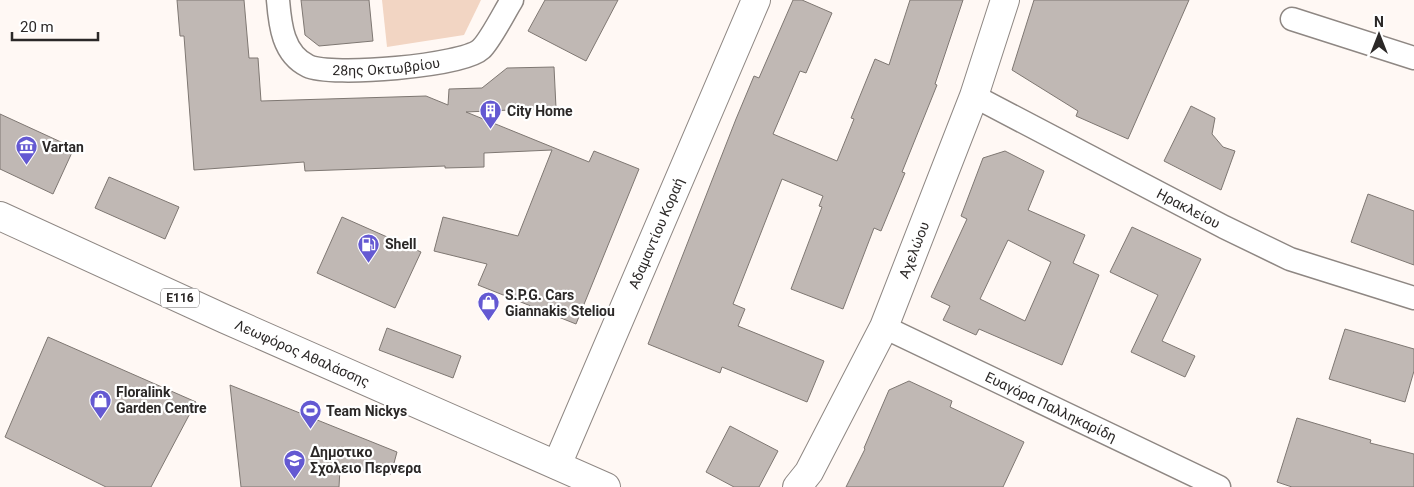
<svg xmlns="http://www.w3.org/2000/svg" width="1414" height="487" font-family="Roboto,sans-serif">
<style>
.green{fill:#f2d5c3}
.building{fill:#c0b8b4;stroke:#7e7772;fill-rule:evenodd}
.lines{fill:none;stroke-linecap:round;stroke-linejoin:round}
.street-casing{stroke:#8e8783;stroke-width:25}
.secondary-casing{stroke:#8e8783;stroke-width:30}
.primary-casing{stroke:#8e8783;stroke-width:30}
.street{stroke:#fff;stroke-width:22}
.secondary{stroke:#fff;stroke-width:28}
.primary{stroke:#fff;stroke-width:28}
.labels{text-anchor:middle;stroke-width:4.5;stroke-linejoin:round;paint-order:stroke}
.shield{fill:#fff;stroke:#6b6868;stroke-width:1}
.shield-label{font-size:12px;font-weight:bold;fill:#2b2827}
.street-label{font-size:14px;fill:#2b2827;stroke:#fff}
.poi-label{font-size:14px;font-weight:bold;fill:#2b2827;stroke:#fff;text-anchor:start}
</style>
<rect width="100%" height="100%" fill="#fff8f4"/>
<path class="green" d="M 382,0 L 481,0 L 464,35 L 387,47 Z"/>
<path class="building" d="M 177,0 L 244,0 L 249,58 L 258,58 L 261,101 L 426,96 L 448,105 L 449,89 L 482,88 L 507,68 L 554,67 L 556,108 L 466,112 L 589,162 L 594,151 L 639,169 L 576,324 L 478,285 L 487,264 L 434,251 L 443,217 L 518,236 L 552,150 L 484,153 L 484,167 L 445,168 L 445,166 L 305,171 L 304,162 L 194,170 L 184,36 L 180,36 Z
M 301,0 L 369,0 L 373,41 L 319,46 L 305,35 Z
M 545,0 L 618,0 L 586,61 L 528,31 Z
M 793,0 L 802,0 L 832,13 L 806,73 L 800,71 L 773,134 L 837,161 L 854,119 L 851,118 L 875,59 L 889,65 L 910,0 L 963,0 L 935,84 L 937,85 L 902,172 L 905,173 L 881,231 L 874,228 L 843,309 L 791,289 L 822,207 L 819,206 L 823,196 L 782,179 L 733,304 L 745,309 L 738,326 L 824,361 L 807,402 L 722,367 L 720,373 L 648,344 L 736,119 L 754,76 L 759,78 Z
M 1034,0 L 1189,0 L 1128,139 L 1076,116 L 1078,111 L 1012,70 Z
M 1191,106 L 1215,118 L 1212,134 L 1223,147 L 1235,151 L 1221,190 L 1164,161 Z
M 0,114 L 74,148 L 53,194 L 0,169 Z
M 1005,151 L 1044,171 L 1028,210 L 1085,235 L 1073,263 L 1099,275 L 1062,365 L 979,329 L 976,335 L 943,320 L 950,306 L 931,297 L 967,219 L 961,216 L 983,158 ZM 1008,240 L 1051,262 L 1025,321 L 980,299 Z
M 109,177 L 179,207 L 165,239 L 95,208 Z
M 1368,194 L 1414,211 L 1414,265 L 1351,242 Z
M 342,217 L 421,252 L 395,308 L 317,273 Z
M 1132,227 L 1201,259 L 1162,341 L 1195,356 L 1185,377 L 1131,352 L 1158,295 L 1110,272 Z
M 387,328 L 461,356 L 453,378 L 379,350 Z
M 1345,329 L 1414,349 L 1414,371 L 1405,402 L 1329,379 Z
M 48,337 L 196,402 L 151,487 L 106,487 L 5,437 Z
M 909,381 L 952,401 L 950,407 L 1024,442 L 1003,487 L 846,487 L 865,449 L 864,448 L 889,390 Z
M 230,385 L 397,452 L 391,474 L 340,468 L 339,487 L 241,487 Z
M 1297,418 L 1371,440 L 1370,443 L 1414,454 L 1414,487 L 1292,487 L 1277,482 Z
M 730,426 L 778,451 L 759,487 L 734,487 L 706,472 Z"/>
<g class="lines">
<defs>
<g id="street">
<path id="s1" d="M 278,0 C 280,25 283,54 308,66 C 331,77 463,66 481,49 C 490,41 505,11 512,0"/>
<path d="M 1292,19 L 1414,58"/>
<path id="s2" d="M 974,96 L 1224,227 L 1290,259 L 1414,298"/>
<path id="s3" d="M 884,327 L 1219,487"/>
</g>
<g id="secondary">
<path id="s4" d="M 557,465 L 756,0"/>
<path id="s5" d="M 797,487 L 809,472 L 884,327 L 974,96 L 1005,0"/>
</g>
<g id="primary">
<path id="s6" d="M 0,216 L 225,319 L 606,487"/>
</g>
</defs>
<use href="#street" class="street-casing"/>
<use href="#secondary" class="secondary-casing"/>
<use href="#primary" class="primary-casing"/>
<use href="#street" class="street"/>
<use href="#secondary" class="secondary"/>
<use href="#primary" class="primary"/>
</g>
<defs>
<symbol id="building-pin" viewBox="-11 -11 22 30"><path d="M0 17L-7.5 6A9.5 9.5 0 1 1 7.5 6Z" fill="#6459d2" stroke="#fff"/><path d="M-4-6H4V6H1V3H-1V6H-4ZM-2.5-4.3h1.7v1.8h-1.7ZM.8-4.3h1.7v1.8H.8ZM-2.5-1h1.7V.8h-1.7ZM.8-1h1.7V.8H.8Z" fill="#fff"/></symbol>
<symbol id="museum-pin" viewBox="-11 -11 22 30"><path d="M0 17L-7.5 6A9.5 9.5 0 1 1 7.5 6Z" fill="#6459d2" stroke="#fff"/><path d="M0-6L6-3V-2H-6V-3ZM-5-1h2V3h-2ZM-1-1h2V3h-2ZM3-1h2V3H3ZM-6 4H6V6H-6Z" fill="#fff"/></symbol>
<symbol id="fuel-pin" viewBox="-11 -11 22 30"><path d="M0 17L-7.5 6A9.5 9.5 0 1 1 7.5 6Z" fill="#6459d2" stroke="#fff"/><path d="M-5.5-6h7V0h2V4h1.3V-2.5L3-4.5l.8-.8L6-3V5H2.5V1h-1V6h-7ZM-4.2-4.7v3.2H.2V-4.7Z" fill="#fff"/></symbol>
<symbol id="shop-pin" viewBox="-11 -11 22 30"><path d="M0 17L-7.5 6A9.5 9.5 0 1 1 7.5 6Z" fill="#6459d2" stroke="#fff"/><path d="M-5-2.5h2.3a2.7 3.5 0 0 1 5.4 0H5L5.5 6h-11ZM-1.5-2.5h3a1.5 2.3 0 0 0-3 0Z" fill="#fff"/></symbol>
<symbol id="stadium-pin" viewBox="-11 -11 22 30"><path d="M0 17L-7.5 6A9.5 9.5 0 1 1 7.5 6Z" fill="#6459d2" stroke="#fff"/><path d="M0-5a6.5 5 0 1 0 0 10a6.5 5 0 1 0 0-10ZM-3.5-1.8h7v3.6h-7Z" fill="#fff"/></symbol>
<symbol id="school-pin" viewBox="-11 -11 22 30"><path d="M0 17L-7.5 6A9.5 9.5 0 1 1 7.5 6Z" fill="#6459d2" stroke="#fff"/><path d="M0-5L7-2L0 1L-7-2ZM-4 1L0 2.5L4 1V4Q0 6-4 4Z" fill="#fff"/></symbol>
</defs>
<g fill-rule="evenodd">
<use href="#building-pin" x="478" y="98" width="25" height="34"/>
<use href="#museum-pin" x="14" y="134" width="25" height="34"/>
<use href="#fuel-pin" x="356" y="232" width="25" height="34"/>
<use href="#shop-pin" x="476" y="290" width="25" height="34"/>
<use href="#shop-pin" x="88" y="388" width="25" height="34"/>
<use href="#stadium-pin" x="298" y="398" width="25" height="34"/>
<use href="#school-pin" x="282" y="448" width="25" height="34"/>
</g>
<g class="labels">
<rect class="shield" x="161" y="288.5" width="38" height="19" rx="4"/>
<g class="shield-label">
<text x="180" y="302">E116</text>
</g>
<g class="street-label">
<text dy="5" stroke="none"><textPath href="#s1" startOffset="155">28ης Οκτωβρίου</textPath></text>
<text dy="5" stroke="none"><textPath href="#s2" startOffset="242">Ηρακλείου</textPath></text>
<text dy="5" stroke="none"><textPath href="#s4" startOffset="252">Αδαμαντίου Κοραή</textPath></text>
<text dy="5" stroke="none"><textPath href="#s5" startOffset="265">Αχελώου</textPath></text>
<text dy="5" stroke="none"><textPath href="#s6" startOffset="332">Λεωφόρος Αθαλάσσης</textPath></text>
<text dy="5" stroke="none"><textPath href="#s3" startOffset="185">Ευαγόρα Παλληκαρίδη</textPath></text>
</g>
<g class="poi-label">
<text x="507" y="116">City Home</text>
<text x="42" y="152">Vartan</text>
<text x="385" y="249">Shell</text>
<text x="505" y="300">S.P.G. Cars<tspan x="505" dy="16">Giannakis Steliou</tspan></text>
<text x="116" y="397">Floralink<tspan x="116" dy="16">Garden Centre</tspan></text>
<text x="326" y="416">Team Nickys</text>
<text x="310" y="457">Δημοτικο<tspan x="310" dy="16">Σχολειο Περνερα</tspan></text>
</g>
</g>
<g transform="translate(1379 35)" stroke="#ffffff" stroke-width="4" paint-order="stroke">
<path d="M0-4L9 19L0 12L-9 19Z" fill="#2b2827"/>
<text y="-8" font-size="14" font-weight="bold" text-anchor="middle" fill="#2b2827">N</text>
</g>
<path d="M12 32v8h86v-8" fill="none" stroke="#2b2827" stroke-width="2.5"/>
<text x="20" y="32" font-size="15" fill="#2b2827" stroke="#ffffff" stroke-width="4" paint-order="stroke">20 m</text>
</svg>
